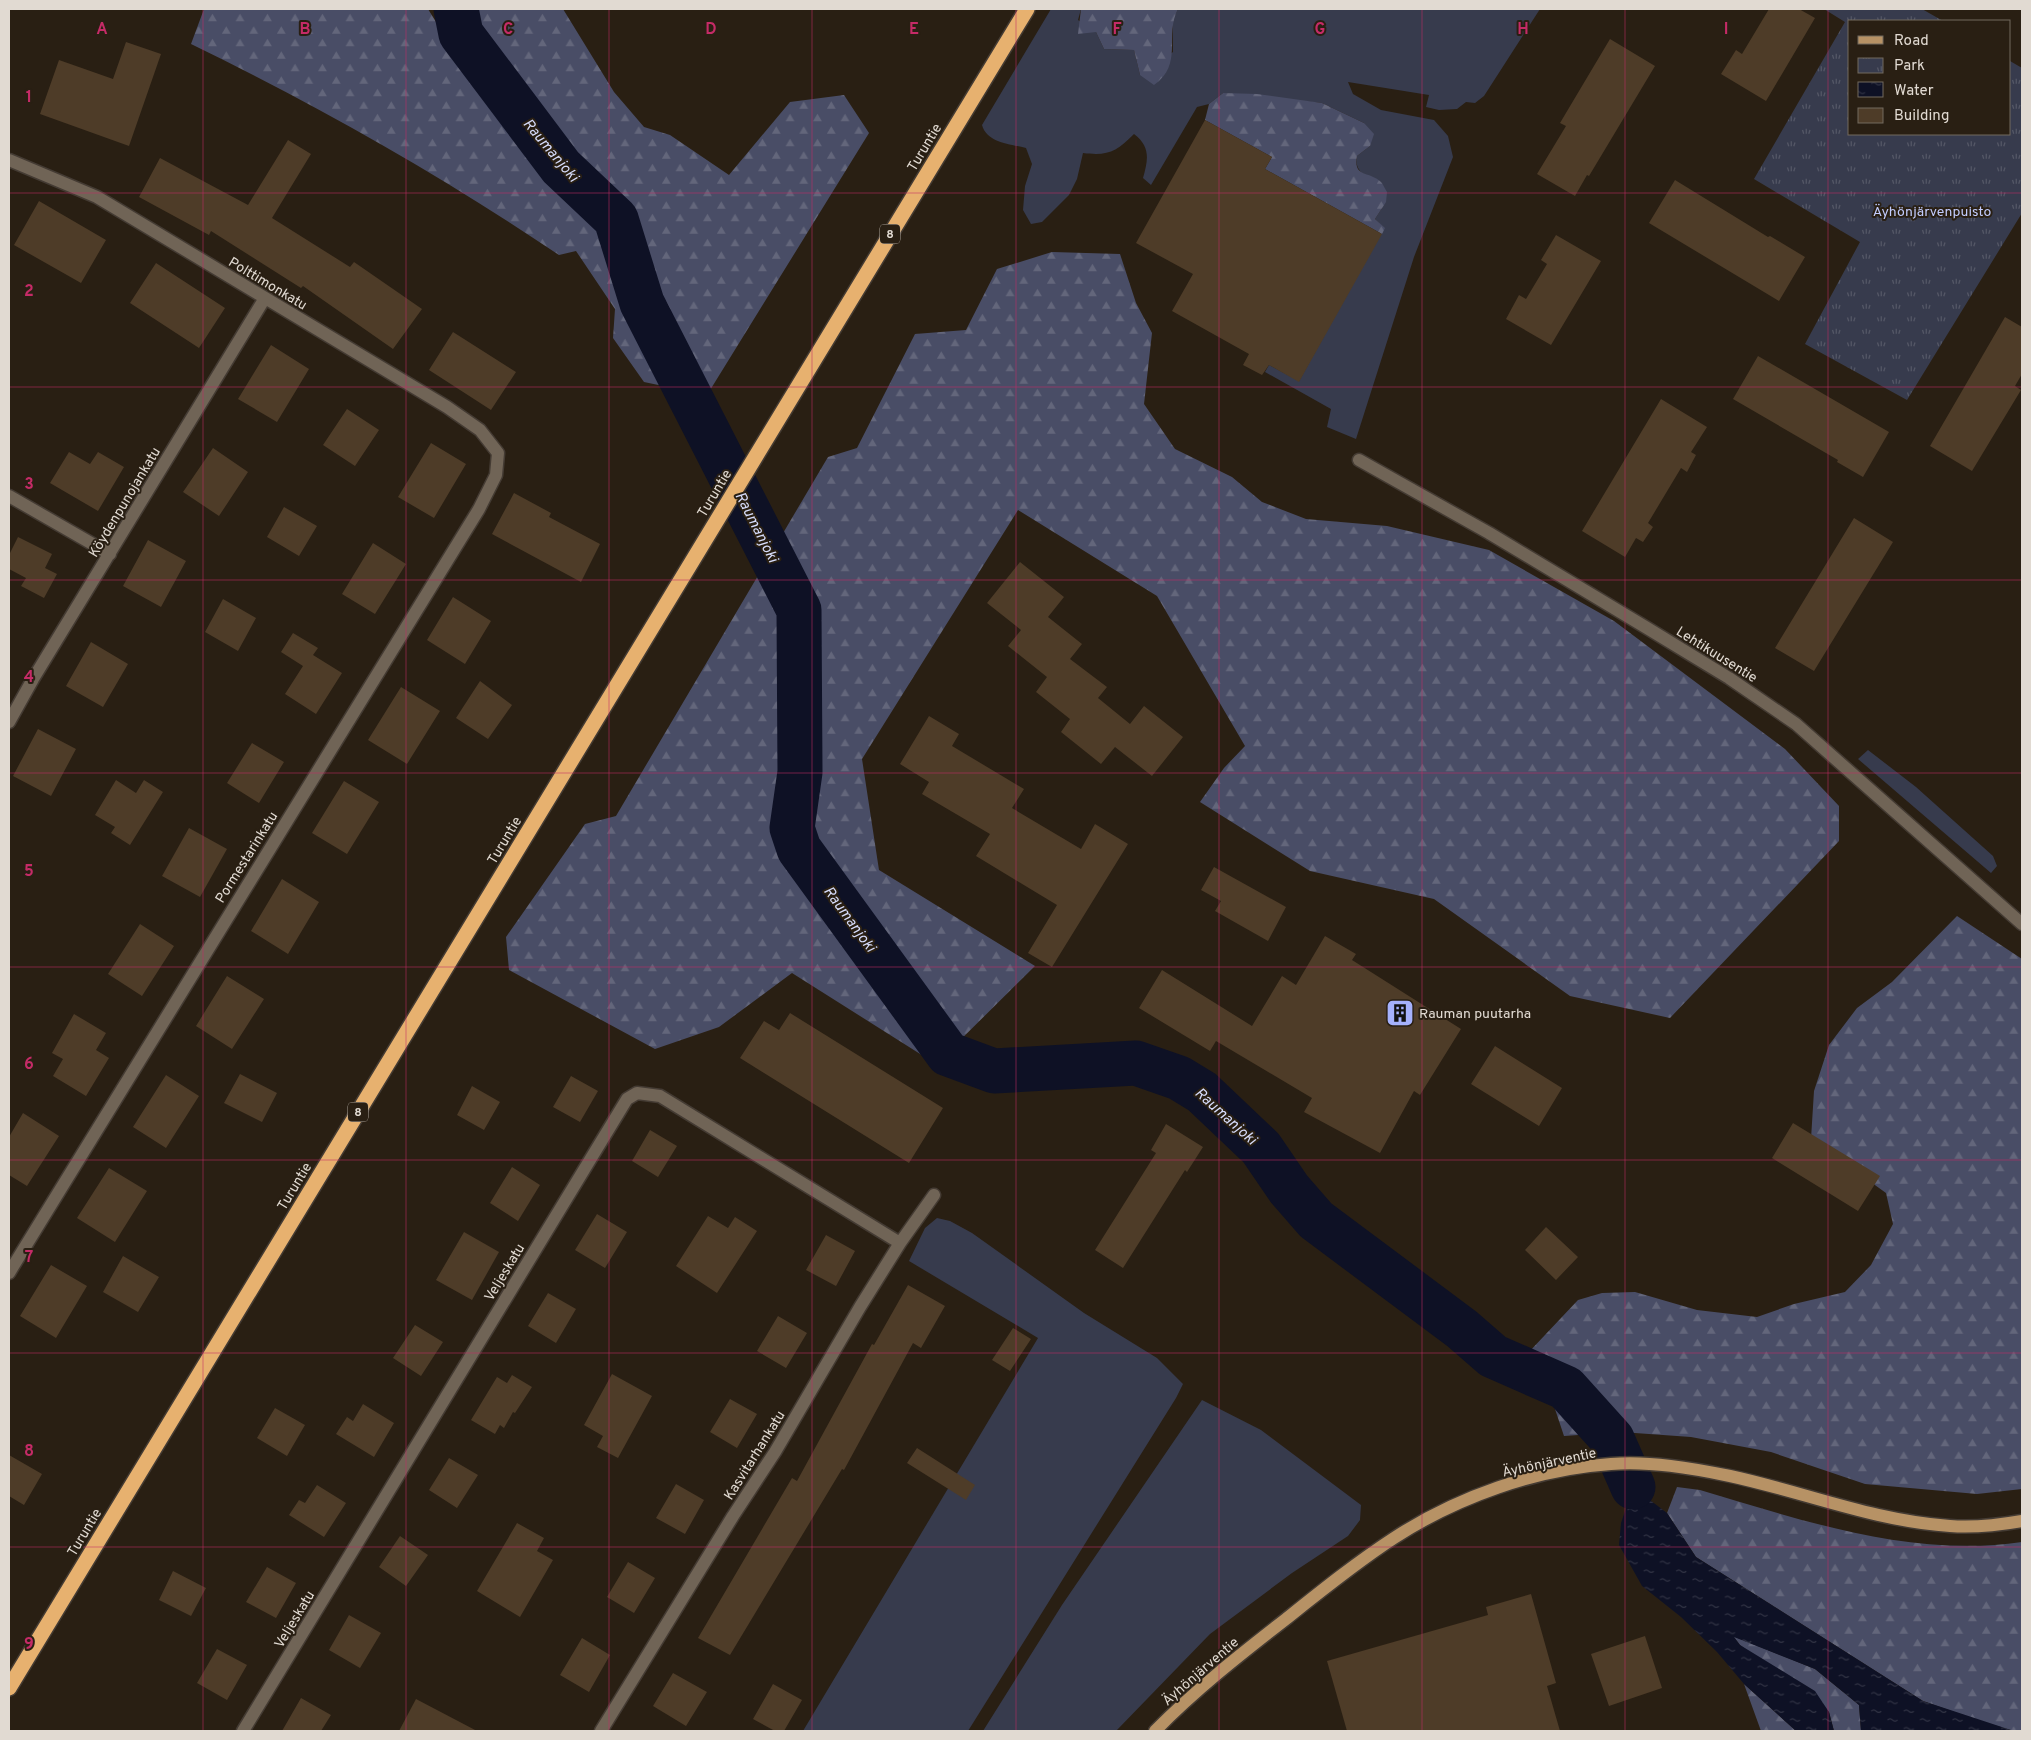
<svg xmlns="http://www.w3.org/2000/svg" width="2031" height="1740" font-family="Overpass,sans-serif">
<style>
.grass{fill:#373b4d}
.forest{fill:url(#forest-firs)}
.park{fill:url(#park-tufts)}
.water{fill:url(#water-ripples)}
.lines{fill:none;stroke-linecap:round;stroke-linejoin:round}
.river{stroke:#0e1125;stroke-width:45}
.building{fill:#4e3c28}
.minor-casing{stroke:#443b33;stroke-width:15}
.major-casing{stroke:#443b33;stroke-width:15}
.highway-casing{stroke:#443b33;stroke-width:18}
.minor{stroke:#706456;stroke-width:12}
.major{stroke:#b79265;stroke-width:12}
.highway{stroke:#e7b16f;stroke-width:15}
.grid{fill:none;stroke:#c52b67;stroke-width:1;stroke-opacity:0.55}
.labels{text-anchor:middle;stroke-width:4;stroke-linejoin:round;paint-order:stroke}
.shield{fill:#291f13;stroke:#aaa299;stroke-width:1}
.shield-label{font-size:12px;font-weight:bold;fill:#e1dad2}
.street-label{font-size:14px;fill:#e1dad2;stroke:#291f13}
.park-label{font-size:14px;fill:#c2ccfe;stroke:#291f13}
.poi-label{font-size:14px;fill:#e1dad2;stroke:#291f13;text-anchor:start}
.water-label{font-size:15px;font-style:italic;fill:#d6dcfb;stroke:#291f13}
.grid-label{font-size:16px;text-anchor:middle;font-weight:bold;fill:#c52b67;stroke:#291f13;stroke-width:4;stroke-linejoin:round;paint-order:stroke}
</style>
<defs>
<pattern id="forest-firs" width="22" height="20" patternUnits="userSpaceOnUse" patternTransform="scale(1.25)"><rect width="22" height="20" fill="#494d66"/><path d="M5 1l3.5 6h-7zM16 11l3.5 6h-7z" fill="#63667b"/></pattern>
<pattern id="park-tufts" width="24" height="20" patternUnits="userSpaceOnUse" patternTransform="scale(1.25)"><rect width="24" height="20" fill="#373b4d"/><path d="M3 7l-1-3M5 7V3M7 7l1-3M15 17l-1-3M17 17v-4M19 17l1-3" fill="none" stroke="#545766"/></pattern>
<pattern id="water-ripples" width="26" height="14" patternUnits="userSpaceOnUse" patternTransform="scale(1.25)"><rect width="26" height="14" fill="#0e1125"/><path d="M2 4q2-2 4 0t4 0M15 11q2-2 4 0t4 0" fill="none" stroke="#313344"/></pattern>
</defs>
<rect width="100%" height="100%" fill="#291f13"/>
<path class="grass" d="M 1051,9 L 1081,9 L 1078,20 L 1096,32 L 1104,49 L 1134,50 L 1140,75 L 1173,52 L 1173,19 L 1178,9 L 1540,9 L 1484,96 L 1475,103 L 1466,102 L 1457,109 L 1439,110 L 1426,107 L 1429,95 L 1348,82 L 1353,94 L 1381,110 L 1434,120 L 1448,136 L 1453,157 L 1414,257 L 1356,439 L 1327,427 L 1331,409 L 1265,372 L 1269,365 L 1299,381 L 1384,228 L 1375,219 L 1382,208 L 1380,182 C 1367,175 1354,174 1357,156 L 1370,146 L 1364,123 L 1322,103 L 1223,93 L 1209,104 L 1197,107 L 1151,185 L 1143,178 C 1148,160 1151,147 1134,134 C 1116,152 1108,156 1083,153 L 1077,179 L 1069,195 L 1042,222 L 1031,224 L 1023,210 L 1025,186 L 1032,164 L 1026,148 C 1010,144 987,143 982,125 Z
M 1868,750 L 1916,787 L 1993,856 L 1997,866 L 1991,873 L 1858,759 Z
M 937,1218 L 950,1221 L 972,1233 L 1084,1313 L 1157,1358 L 1183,1384 L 1176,1398 L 968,1731 L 803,1731 L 1038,1338 L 909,1261 L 925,1228 Z
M 1202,1400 L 1261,1430 L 1361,1505 L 1360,1520 L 1348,1536 L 1292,1573 L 1210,1634 L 1116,1731 L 983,1731 L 1062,1605 Z"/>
<path class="forest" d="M 204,9 L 428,9 L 452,48 L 528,149 L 605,230 L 633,312 L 668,387 L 644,382 L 613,338 L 615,309 L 576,251 L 559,255 C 442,176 318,106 191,44 Z
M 474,9 L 563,9 L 614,92 L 644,127 L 670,135 L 729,175 L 790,102 L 844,95 L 869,133 L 707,395 L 637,269 L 625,210 L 565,159 L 514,71 L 478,44 Z
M 1081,9 L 1178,9 C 1164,35 1184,64 1154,85 L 1140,75 L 1134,50 L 1104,49 L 1096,32 L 1078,34 Z
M 1223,93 L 1257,94 L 1322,103 L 1364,123 L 1374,134 L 1370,146 L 1357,156 C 1353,178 1369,171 1381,182 C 1383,184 1385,189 1387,192 L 1386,202 L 1375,219 L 1385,228 L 1382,234 L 1265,169 L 1272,157 L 1205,120 L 1209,104 Z
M 1052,252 L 1120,254 L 1136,303 L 1152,333 L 1144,404 L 1175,449 L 1232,477 L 1262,502 L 1306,519 L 1387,526 L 1489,550 L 1614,621 L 1785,749 L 1839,806 L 1839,841 L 1670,1018 L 1570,996 L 1434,899 L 1310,871 L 1200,802 L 1224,768 L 1245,746 L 1157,596 L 1018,510 L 862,759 L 879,870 L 1035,966 L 936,1064 L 792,973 L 719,1027 L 655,1049 L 509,970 L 506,937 L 585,824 L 616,816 L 828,457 L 857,448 L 915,334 L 966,330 L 997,269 Z
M 1957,916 L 2022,959 L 2022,1489 L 1977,1494 L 1865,1484 L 1771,1452 L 1691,1437 L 1621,1432 L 1564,1436 L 1549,1391 L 1526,1364 L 1528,1353 L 1578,1300 L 1602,1293 L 1635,1292 L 1697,1310 L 1757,1317 L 1794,1304 L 1845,1292 L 1871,1265 L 1893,1224 L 1886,1193 L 1811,1139 L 1814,1091 L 1829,1045 L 1857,1008 L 1892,982 Z
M 1677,1487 L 1700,1490 C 1805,1521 1911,1558 2022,1542 L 2022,1731 L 2014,1731 L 1980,1721 L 1923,1701 L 1696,1557 L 1667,1513 Z
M 1733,1636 L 1815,1669 L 1859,1705 L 1861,1731 L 1834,1731 L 1829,1712 L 1740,1645 Z
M 1744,1684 L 1796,1731 L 1761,1731 Z"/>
<path class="park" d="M 1824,9 L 1922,9 L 1943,21 L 1850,21 L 1850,134 L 2010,134 L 2010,61 L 2022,68 L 2022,213 L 1907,400 L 1805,344 L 1860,242 L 1754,179 L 1845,22 Z"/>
<path class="water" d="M 1633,1487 L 1667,1513 L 1696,1557 L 1923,1701 L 2014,1731 L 1861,1731 L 1859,1705 L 1815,1669 L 1734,1637 L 1740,1645 L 1815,1691 L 1829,1712 L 1834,1731 L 1796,1731 L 1744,1684 L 1717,1652 L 1681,1617 L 1642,1586 L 1619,1545 L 1621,1523 Z"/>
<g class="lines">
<path class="river" d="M 456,9 L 461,34 L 561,167 L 616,219 L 642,303 L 799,610 L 800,772 L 792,828 L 799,849 L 948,1054 L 994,1071 L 1136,1063 L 1179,1078 L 1202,1092 L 1261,1148 L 1289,1189 L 1316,1220 L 1462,1329 L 1493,1356 L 1566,1388 L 1612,1439 L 1633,1487"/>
</g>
<path class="building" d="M 1769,9 L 1799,9 L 1815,18 L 1766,101 L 1721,74 L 1736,50 L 1742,54 Z
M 1610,39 L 1655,66 L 1589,176 L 1587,175 L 1575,196 L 1537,174 L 1566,126 L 1560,123 Z
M 126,42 L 161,54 L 129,146 L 40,114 L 59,60 L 113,79 Z
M 1205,120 L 1272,157 L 1265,169 L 1382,234 L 1299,382 L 1269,365 L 1262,375 L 1243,365 L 1249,354 L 1172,311 L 1193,274 L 1136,243 Z
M 288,140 L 311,154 L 272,218 L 350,267 L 354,262 L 422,309 L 393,349 L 303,286 L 301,288 L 211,231 L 209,235 L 139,197 L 160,158 L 248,205 Z
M 1675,180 L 1768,237 L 1770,236 L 1805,257 L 1779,301 L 1649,223 Z
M 39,201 L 106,240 L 81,283 L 14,245 Z
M 1556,235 L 1601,261 L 1551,345 L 1506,319 L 1519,295 L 1526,299 L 1547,264 L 1541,260 Z
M 156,263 L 225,308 L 199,348 L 130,303 Z
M 2005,317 L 2022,327 L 2022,374 L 2015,386 L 2021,390 L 1972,471 L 1930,446 Z
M 453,332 L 516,372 L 491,410 L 429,370 Z
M 271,345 L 309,369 L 277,422 L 238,399 Z
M 1758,356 L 1889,432 L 1863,477 L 1837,462 L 1838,460 L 1733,399 Z
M 1661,399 L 1707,427 L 1691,452 L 1696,455 L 1687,472 L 1681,468 L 1648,523 L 1653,527 L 1643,542 L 1636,538 L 1625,557 L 1582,531 Z
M 347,409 L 379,430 L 355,466 L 323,445 Z
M 431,443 L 466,464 L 434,518 L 398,497 Z
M 213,448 L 248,472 L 219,516 L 183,492 Z
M 69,452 L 90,464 L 98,452 L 124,467 L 98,511 L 50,483 Z
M 514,493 L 551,513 L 549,517 L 600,544 L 581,582 L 492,534 Z
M 284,507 L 317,526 L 299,556 L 267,537 Z
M 1854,518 L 1893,542 L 1814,671 L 1775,648 Z
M 18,537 L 52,554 L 45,568 L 57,574 L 44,598 L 21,586 L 26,578 L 9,569 L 9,555 Z
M 148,540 L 186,561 L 161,607 L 123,586 Z
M 373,543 L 406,564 L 375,614 L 342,594 Z
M 1020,562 L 1064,597 L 1048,617 L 1082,644 L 1070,659 L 1107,687 L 1098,698 L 1130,724 L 1144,706 L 1183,737 L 1152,776 L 1115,747 L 1101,764 L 1061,732 L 1070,719 L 1036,692 L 1047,677 L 1008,646 L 1021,630 L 987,603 Z
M 453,597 L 491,621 L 465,664 L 427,640 Z
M 223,599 L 256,618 L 238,651 L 205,632 Z
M 293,633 L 318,648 L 313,655 L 342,673 L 316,714 L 285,694 L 303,666 L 281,652 Z
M 91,642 L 128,664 L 103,707 L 66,686 Z
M 480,681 L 512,705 L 488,739 L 456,718 Z
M 401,687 L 440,711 L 407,764 L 368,740 Z
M 929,716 L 959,734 L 952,746 L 1024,789 L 1012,808 L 1081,849 L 1095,824 L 1128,844 L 1052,967 L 1028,953 L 1057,905 L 976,856 L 990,834 L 922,794 L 929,782 L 900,764 Z
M 38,729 L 76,749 L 51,796 L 13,776 Z
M 252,743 L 284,762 L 259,803 L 227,783 Z
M 116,780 L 136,793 L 144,780 L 163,792 L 130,845 L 111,833 L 115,827 L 95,815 Z
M 344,781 L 379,802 L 347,854 L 312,833 Z
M 189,828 L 227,849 L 200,897 L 162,876 Z
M 1214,867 L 1286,907 L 1268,941 L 1215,911 L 1221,901 L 1201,890 Z
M 282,879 L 319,902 L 288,954 L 251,931 Z
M 140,924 L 174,946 L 142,996 L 108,974 Z
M 1325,936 L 1356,954 L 1352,960 L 1461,1029 L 1420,1095 L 1414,1091 L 1380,1153 L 1304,1112 L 1312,1098 L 1216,1041 L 1210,1051 L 1139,1008 L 1162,970 L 1252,1026 L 1282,976 L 1296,985 Z
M 227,976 L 264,999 L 232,1049 L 196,1026 Z
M 790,1013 L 943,1108 L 909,1163 L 740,1058 L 764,1021 L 779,1030 Z
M 74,1014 L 106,1033 L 96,1050 L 109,1058 L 86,1096 L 53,1076 L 63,1059 L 52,1053 Z
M 1495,1046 L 1562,1088 L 1539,1126 L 1471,1084 Z
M 240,1074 L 277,1093 L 262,1122 L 224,1103 Z
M 166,1075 L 199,1096 L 166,1148 L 133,1127 Z
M 571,1076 L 598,1091 L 580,1122 L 553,1107 Z
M 472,1086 L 500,1102 L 484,1130 L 457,1115 Z
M 23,1113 L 59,1136 L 27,1186 L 9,1175 L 9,1137 Z
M 1793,1123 L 1880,1176 L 1858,1211 L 1772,1158 Z
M 1166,1124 L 1203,1147 L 1187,1172 L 1185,1170 L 1123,1268 L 1095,1250 L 1156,1153 L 1151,1150 Z
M 650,1130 L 677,1146 L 658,1177 L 632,1161 Z
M 512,1167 L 540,1185 L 518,1221 L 490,1203 Z
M 109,1168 L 147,1191 L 115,1242 L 77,1218 Z
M 597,1214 L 627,1232 L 605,1268 L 575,1250 Z
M 708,1216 L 728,1228 L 735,1217 L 757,1231 L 717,1293 L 676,1266 Z
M 1546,1227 L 1578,1257 L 1556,1280 L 1525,1250 Z
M 464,1232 L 499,1252 L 472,1300 L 436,1280 Z
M 826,1235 L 855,1251 L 836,1286 L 806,1270 Z
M 123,1256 L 159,1277 L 138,1312 L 103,1292 Z
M 51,1265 L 87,1286 L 56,1338 L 20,1316 Z
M 908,1285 L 945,1306 L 921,1348 L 913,1343 L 844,1470 L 842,1469 L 730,1655 L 698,1638 L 792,1478 L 797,1481 L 872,1344 L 874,1345 Z
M 548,1293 L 576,1309 L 556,1343 L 528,1326 Z
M 778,1316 L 807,1333 L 786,1368 L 757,1351 Z
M 415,1325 L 443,1342 L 421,1376 L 393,1358 Z
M 1013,1328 L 1031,1339 L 1010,1371 L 992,1360 Z
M 612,1374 L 652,1396 L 618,1458 L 597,1447 L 603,1436 L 584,1425 Z
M 512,1375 L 532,1387 L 515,1413 L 513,1412 L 504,1428 L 500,1425 L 495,1434 L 471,1420 L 497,1377 L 507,1383 Z
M 730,1399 L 757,1414 L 737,1448 L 710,1432 Z
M 363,1404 L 394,1423 L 374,1457 L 336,1434 L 347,1417 L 353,1421 Z
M 275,1408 L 305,1425 L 287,1456 L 257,1438 Z
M 917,1448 L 975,1485 L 966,1500 L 907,1463 Z
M 9,1455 L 42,1474 L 24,1505 L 9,1496 Z
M 449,1458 L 478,1475 L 457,1508 L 429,1490 Z
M 676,1484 L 704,1500 L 685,1534 L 656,1518 Z
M 317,1485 L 346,1503 L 324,1537 L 289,1515 L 299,1500 L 305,1503 Z
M 517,1523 L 544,1538 L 537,1551 L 553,1560 L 520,1617 L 477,1591 Z
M 400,1536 L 428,1555 L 406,1586 L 379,1567 Z
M 628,1562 L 655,1578 L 634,1613 L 607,1597 Z
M 267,1567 L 296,1583 L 276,1618 L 246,1602 Z
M 173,1571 L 206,1588 L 191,1616 L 159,1600 Z
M 1531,1594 L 1556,1683 L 1547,1686 L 1560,1731 L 1347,1731 L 1327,1661 L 1488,1615 L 1486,1607 Z
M 349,1615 L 381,1633 L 360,1668 L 329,1650 Z
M 1645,1636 L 1662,1688 L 1609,1706 L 1591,1654 Z
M 582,1638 L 610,1655 L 589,1692 L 560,1675 Z
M 217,1649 L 247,1665 L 227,1700 L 197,1683 Z
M 673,1673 L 707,1692 L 686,1726 L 653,1706 Z
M 773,1684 L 802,1700 L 784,1731 L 775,1731 L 753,1719 Z
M 301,1698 L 331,1715 L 321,1731 L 282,1731 Z
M 416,1699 L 477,1731 L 399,1731 Z"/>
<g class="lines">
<defs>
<path id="minor" d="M 9,160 L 97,197 L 447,407 L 480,430 L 498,453 L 496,475 L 479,509 L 9,1273
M 1359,460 L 1489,533 L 1647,628 L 1729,678 L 1796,724 L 2022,924
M 9,496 L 110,554
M 9,722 L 33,679 L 265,298
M 243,1731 L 627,1099 L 637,1093 L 660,1096 L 900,1243
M 601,1731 L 733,1516 L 775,1452 L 860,1307 L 900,1243 L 934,1195"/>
<path id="major" d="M 1155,1731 C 1195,1690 1241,1654 1286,1619 C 1321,1591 1357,1562 1394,1538 C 1457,1497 1536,1469 1611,1464 C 1650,1461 1691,1468 1730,1476 C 1804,1492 1874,1521 1950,1526 C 1974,1528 1999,1525 2022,1521"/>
<path id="highway" d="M 9,1688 L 1027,9"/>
</defs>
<use href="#minor" class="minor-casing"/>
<use href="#major" class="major-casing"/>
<use href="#highway" class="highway-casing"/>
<use href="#minor" class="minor"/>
<use href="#major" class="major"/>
<use href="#highway" class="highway"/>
</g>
<path class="grid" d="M 203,9 L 203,1731M 406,9 L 406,1731M 609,9 L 609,1731M 812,9 L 812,1731M 1016,9 L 1016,1731M 1219,9 L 1219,1731M 1422,9 L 1422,1731M 1625,9 L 1625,1731M 1828,9 L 1828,1731M 9,193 L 2022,193M 9,387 L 2022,387M 9,580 L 2022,580M 9,773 L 2022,773M 9,967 L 2022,967M 9,1160 L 2022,1160M 9,1353 L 2022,1353M 9,1547 L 2022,1547"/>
<defs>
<symbol id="building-square" viewBox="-11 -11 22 22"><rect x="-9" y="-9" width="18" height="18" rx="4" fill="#a5b1fc" stroke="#291f13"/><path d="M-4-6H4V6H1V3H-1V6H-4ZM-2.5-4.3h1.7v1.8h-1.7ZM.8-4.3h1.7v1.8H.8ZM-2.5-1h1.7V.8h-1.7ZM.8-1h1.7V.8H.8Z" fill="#111"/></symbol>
</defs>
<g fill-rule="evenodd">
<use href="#building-square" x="1384" y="997" width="32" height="32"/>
</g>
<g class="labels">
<g class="shield">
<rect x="880" y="224.5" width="20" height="19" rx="4"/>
<rect x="348" y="1102.5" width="20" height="19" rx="4"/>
</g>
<g class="shield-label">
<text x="890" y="238">8</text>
<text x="358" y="1116">8</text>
</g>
<g class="street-label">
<text transform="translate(924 147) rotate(-59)" y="5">Turuntie</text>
<text transform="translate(268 283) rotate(31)" y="5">Polttimonkatu</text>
<text transform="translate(714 493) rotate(-59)" y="5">Turuntie</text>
<text transform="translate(124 502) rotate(-59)" y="5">Köydenpunojankatu</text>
<text transform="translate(1717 654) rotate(32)" y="5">Lehtikuusentie</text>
<text transform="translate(504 840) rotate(-59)" y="5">Turuntie</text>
<text transform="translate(246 857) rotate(-58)" y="5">Pormestarinkatu</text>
<text transform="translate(294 1186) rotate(-59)" y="5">Turuntie</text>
<text transform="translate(504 1272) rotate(-59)" y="5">Veljeskatu</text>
<text transform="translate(754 1455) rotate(-58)" y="5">Kasvitarhankatu</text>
<text transform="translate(1549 1462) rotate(-12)" y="5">Äyhönjärventie</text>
<text transform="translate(84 1532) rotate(-59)" y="5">Turuntie</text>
<text transform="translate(294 1619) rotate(-59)" y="5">Veljeskatu</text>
<text transform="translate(1200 1671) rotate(-41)" y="5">Äyhönjärventie</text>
</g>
<g class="park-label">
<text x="1932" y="216">Äyhönjärvenpuisto</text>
</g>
<g class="poi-label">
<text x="1419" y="1018">Rauman puutarha</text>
</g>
<g class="water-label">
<text transform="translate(551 150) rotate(50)" y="5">Raumanjoki</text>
<text transform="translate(757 527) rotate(63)" y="5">Raumanjoki</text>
<text transform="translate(850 919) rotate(54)" y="5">Raumanjoki</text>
<text transform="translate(1226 1116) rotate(42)" y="5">Raumanjoki</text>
</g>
</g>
<g class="grid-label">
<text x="102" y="34">A</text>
<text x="305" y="34">B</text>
<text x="508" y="34">C</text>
<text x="711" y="34">D</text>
<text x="914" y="34">E</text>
<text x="1117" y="34">F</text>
<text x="1320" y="34">G</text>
<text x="1523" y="34">H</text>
<text x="1726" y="34">I</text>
<text x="29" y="102">1</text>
<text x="29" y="296">2</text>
<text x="29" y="489">3</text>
<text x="29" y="682">4</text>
<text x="29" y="876">5</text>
<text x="29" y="1069">6</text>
<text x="29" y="1262">7</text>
<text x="29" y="1456">8</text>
<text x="29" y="1649">9</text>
</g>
<rect width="2031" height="1740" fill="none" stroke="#e1dad2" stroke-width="20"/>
<rect x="1848" y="20" width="162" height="115" fill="#291f13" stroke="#736a5f"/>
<rect x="1858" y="36" width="25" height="8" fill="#b79265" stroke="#736a5f"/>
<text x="1894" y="45" font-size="15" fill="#e1dad2">Road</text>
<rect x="1858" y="58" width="25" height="15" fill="url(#park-tufts)" stroke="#736a5f"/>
<text x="1894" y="70" font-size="15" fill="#e1dad2">Park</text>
<rect x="1858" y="82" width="25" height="15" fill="url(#water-ripples)" stroke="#736a5f"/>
<text x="1894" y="95" font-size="15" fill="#e1dad2">Water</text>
<rect x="1858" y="108" width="25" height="15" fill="#4e3c28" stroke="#736a5f"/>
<text x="1894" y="120" font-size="15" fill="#e1dad2">Building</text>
</svg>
